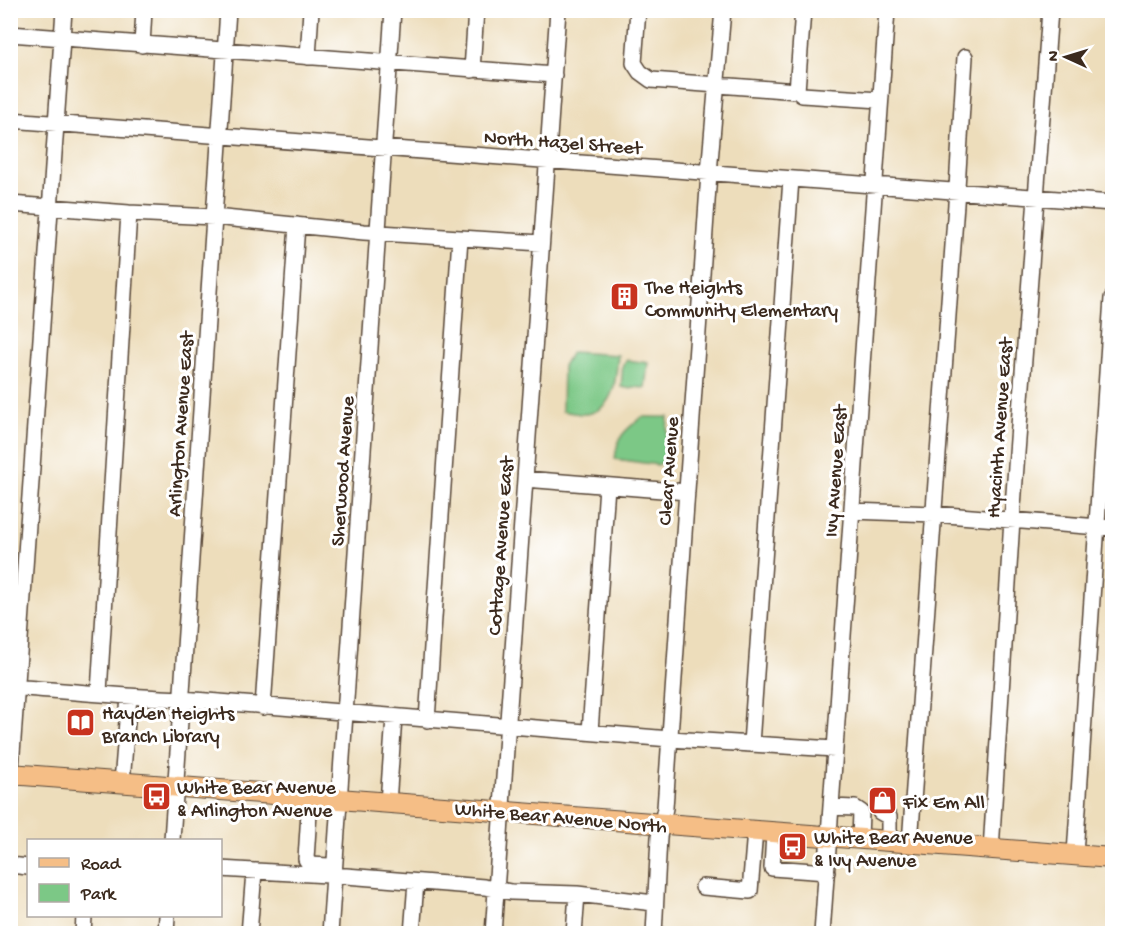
<svg xmlns="http://www.w3.org/2000/svg" width="1123" height="944" font-family="'Gochi Hand',sans-serif">
<style>
.green{fill:#7cc886;stroke:#5c7952;stroke-width:1.5}
.lines{fill:none;stroke-linecap:round;stroke-linejoin:round}
.minor-casing{stroke:#564536;stroke-width:18}
.major-casing{stroke:#564536;stroke-width:22}
.minor{stroke:#fff;stroke-width:15}
.major{stroke:#f5be86;stroke-width:20}
.labels{text-anchor:middle;stroke-width:6;stroke-linejoin:round;paint-order:stroke}
.street-label{font-size:20px;fill:#3b2a1e;stroke:#fff}
.poi-label{font-size:20px;fill:#3b2a1e;stroke:#fff;text-anchor:start}
</style>
<rect width="100%" height="100%" fill="#fff"/>
<filter id="ink" filterUnits="userSpaceOnUse"><feTurbulence type="fractalNoise" baseFrequency=".0167" numOctaves="2"/><feDisplacementMap in="SourceGraphic" scale="12" xChannelSelector="R" yChannelSelector="G"/><feConvolveMatrix kernelMatrix="1 2 1 2 8 2 1 2 1" color-interpolation-filters="sRGB"/></filter>
<filter id="wash" filterUnits="userSpaceOnUse"><feTurbulence type="fractalNoise" baseFrequency=".008" numOctaves="4" result="noise"/><feDisplacementMap in="SourceGraphic" scale="24" xChannelSelector="R" yChannelSelector="G"/><feGaussianBlur stdDeviation="1.35" result="paint"/><feColorMatrix in="noise" values="0 0 0 0 0 0 0 0 0 0 0 0 0 0 0 0 0 1.4 0 .05"/><feComposite in="paint" operator="in"/></filter>
<g filter="url(#wash)">
<rect width="100%" height="100%" fill="#edddbb"/>
<path class="green" d="M 571,352 L 618,355 C 616,375 616,406 591,413 C 583,416 570,412 562,411 L 563,366 Z
M 627,360 L 648,363 L 645,388 L 632,387 L 631,389 L 621,387 L 623,364 Z
M 642,417 L 668,417 L 665,460 L 658,465 L 615,459 C 617,436 624,431 642,417 Z"/>
</g>
<g filter="url(#ink)">
<g class="lines">
<defs>
<path id="minor" d="M 638,10 L 634,63 L 640,72 L 651,80 L 797,91 L 802,95 L 880,100
M 10,34 C 192,49 373,63 554,75
M 142,45 L 144,10
M 308,57 L 311,10
M 472,70 L 476,10
M 797,91 L 803,10
M 10,120 L 1112,203
M 10,204 L 129,213 L 214,217 L 364,232 L 541,243
M 525,479 L 687,492
M 852,511 L 934,514 L 1112,528
M 10,687 C 68,691 125,697 182,699 L 670,739 L 835,749
M 99,692 L 129,213
M 263,707 L 297,225
M 427,720 L 460,238
M 590,732 L 607,486
M 751,744 L 791,179
M 10,782 L 64,10
M 122,782 L 129,697
M 310,797 L 306,859 L 310,865 L 329,866
M 388,803 L 394,717
M 831,807 L 855,808 L 861,812 L 860,839
M 880,812 L 889,817 L 889,841
M 774,833 L 772,868 L 827,872
M 172,840 L 228,10
M 910,843 L 956,204 L 965,57
M 991,850 L 1012,520 L 1050,10
M 1075,854 L 1112,298
M 10,865 L 28,867
M 220,869 L 346,876 L 484,887 L 511,892 L 577,894 L 654,903
M 703,887 L 750,891 L 755,831
M 83,934 L 84,916
M 166,934 L 167,916
M 249,934 L 254,872
M 330,934 L 393,10
M 412,934 L 416,882
M 493,934 L 558,10
M 574,934 L 577,894
M 654,934 L 659,837 L 665,808 L 709,173 L 723,10
M 822,934 L 887,10"/>
<path id="major" d="M 10,774 L 1112,858"/>
</defs>
<use href="#minor" class="minor-casing"/>
<use href="#major" class="major-casing"/>
<use href="#minor" class="minor"/>
<use href="#major" class="major"/>
</g>
</g>
<defs>
<symbol id="building-square" viewBox="-11 -11 22 22"><rect x="-9" y="-9" width="18" height="18" rx="4" fill="#c8321e" stroke="#fff"/><path d="M-4-6H4V6H1V3H-1V6H-4ZM-2.5-4.3h1.7v1.8h-1.7ZM.8-4.3h1.7v1.8H.8ZM-2.5-1h1.7V.8h-1.7ZM.8-1h1.7V.8H.8Z" fill="#fff"/></symbol>
<symbol id="library-square" viewBox="-11 -11 22 22"><rect x="-9" y="-9" width="18" height="18" rx="4" fill="#c8321e" stroke="#fff"/><path d="M-6-4Q-3-5.5-.7-3.5V5Q-3 3-6 4ZM6-4Q3-5.5 .7-3.5V5Q3 3 6 4Z" fill="#fff"/></symbol>
<symbol id="bus-square" viewBox="-11 -11 22 22"><rect x="-9" y="-9" width="18" height="18" rx="4" fill="#c8321e" stroke="#fff"/><path d="M-5-6H5V4H4V6H2V4H-2V6H-4V4H-5ZM-3.5-4V0h7V-4ZM-3.5 1.2v1.5H-2V1.2ZM2 1.2v1.5H3.5V1.2Z" fill="#fff"/></symbol>
<symbol id="shop-square" viewBox="-11 -11 22 22"><rect x="-9" y="-9" width="18" height="18" rx="4" fill="#c8321e" stroke="#fff"/><path d="M-5-2.5h2.3a2.7 3.5 0 0 1 5.4 0H5L5.5 6h-11ZM-1.5-2.5h3a1.5 2.3 0 0 0-3 0Z" fill="#fff"/></symbol>
</defs>
<g fill-rule="evenodd">
<use href="#building-square" x="608" y="280" width="33" height="33"/>
<use href="#library-square" x="64" y="706" width="33" height="33"/>
<use href="#bus-square" x="140" y="780" width="33" height="33"/>
<use href="#shop-square" x="866" y="784" width="33" height="33"/>
<use href="#bus-square" x="776" y="830" width="33" height="33"/>
</g>
<g class="labels">
<g class="street-label">
<text transform="translate(563 141) rotate(4)" y="7">North Hazel Street</text>
<text transform="translate(179 424) rotate(-86)" y="7">Arlington Avenue East</text>
<text transform="translate(998 428) rotate(-86)" y="7">Hyacinth Avenue East</text>
<text transform="translate(341 471) rotate(-86)" y="7">Sherwood Avenue</text>
<text transform="translate(667 471) rotate(-86)" y="7">Clear Avenue</text>
<text transform="translate(834 471) rotate(-86)" y="7">Ivy Avenue East</text>
<text transform="translate(499 546) rotate(-86)" y="7">Cottage Avenue East</text>
<text transform="translate(561 816) rotate(5)" y="7">White Bear Avenue North</text>
</g>
<g class="poi-label">
<text x="645" y="293">The Heights<tspan x="645" dy="23">Community Elementary</tspan></text>
<text x="102" y="719">Hayden Heights<tspan x="102" dy="23">Branch Library</tspan></text>
<text x="177" y="793">White Bear Avenue<tspan x="177" dy="23">&amp; Arlington Avenue</tspan></text>
<text x="903" y="808">Fix Em All</text>
<text x="814" y="843">White Bear Avenue<tspan x="814" dy="23">&amp; Ivy Avenue</tspan></text>
</g>
</g>
<rect width="1123" height="944" fill="none" stroke="#fff" stroke-width="36"/>
<rect x="27" y="839" width="195" height="78" fill="#ffffff" stroke="#b1aaa5" stroke-width="1.5"/>
<rect x="39" y="858" width="30" height="9" fill="#f5be86" stroke="#b1aaa5" stroke-width="1.5"/>
<text x="81" y="869" font-size="18" fill="#3b2a1e">Road</text>
<rect x="39" y="884" width="30" height="18" fill="#7cc886" stroke="#b1aaa5" stroke-width="1.5"/>
<text x="81" y="899" font-size="18" fill="#3b2a1e">Park</text>
<g transform="translate(1066 57) rotate(274)" stroke="#ffffff" stroke-width="4.5" paint-order="stroke">
<path d="M0-4.5L10 22L0 15L-10 22Z" fill="#3b2a1e"/>
<text y="-9" font-size="16" font-weight="bold" text-anchor="middle" fill="#3b2a1e">N</text>
</g>
</svg>
